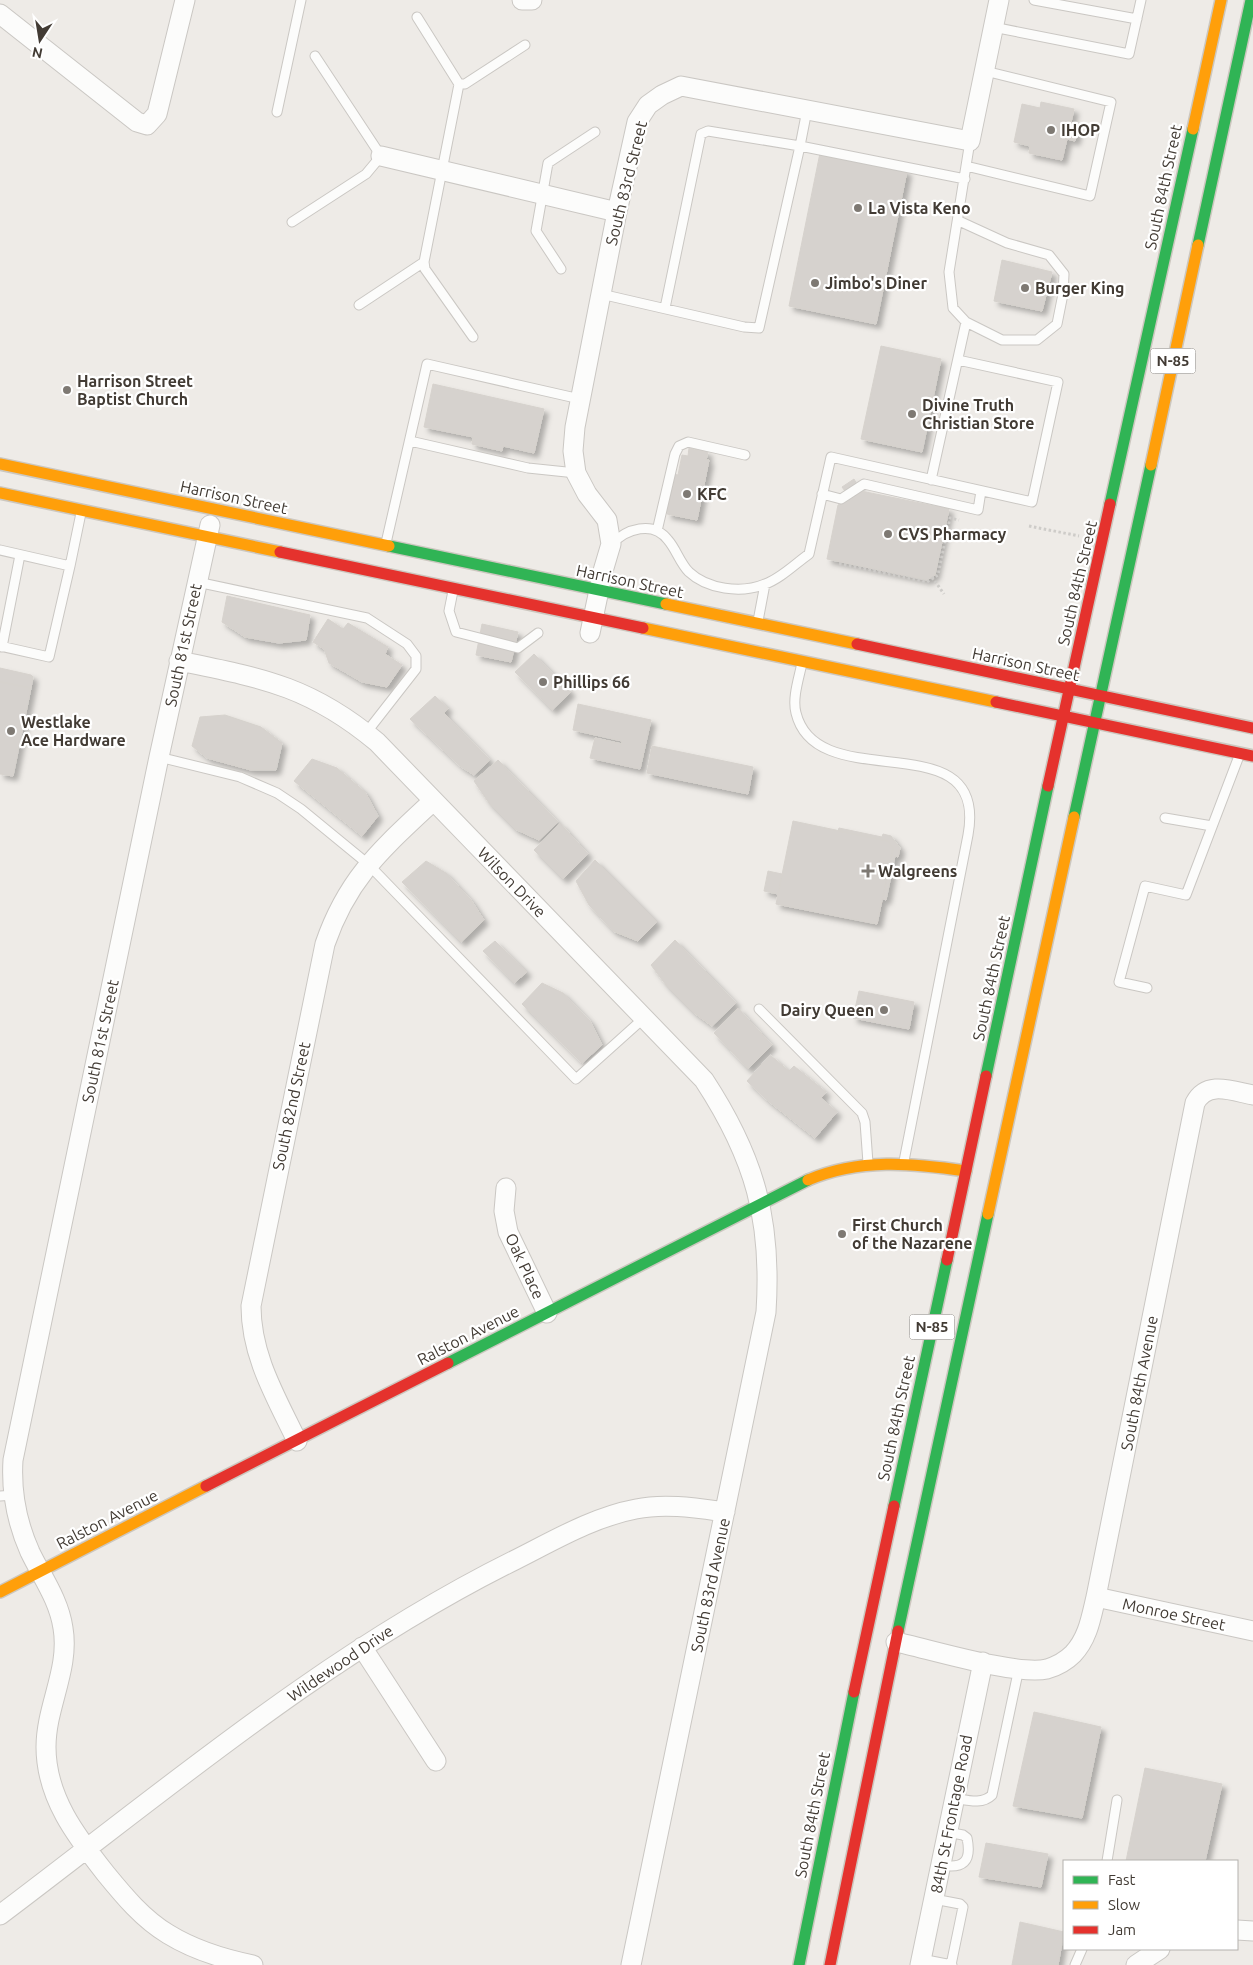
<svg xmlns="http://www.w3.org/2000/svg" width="1253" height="1965" font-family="Ubuntu,sans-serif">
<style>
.building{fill:#d6d2ce;stroke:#d6d2cd;filter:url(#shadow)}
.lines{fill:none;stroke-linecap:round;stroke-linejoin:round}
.lane-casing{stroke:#cac7c3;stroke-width:11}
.street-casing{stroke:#cac7c3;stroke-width:21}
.fast-casing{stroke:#ccc7bf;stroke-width:14}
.slow-casing{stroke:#ccc7bf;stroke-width:14}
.jam-casing{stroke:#ccc7bf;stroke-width:14}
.path{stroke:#ceccc9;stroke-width:3;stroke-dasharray:2.5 2.5;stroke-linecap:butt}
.lane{stroke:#fcfcfb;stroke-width:9}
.street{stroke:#fcfcfb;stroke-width:19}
.fast{stroke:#30b455;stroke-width:11}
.slow{stroke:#ff9f0a;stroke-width:11}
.jam{stroke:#e5322d;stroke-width:11}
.poi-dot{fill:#7e7973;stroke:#fff;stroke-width:2}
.labels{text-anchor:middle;stroke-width:4.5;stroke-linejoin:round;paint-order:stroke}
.shield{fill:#fff;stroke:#7b7671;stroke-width:1}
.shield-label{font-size:15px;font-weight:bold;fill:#423b34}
.poi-label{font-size:16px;font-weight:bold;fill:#423b34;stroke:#fff;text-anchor:start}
.street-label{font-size:16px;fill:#423b34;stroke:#fff}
</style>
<defs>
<filter id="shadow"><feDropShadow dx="4.5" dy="4.5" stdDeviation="2.5" flood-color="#0004"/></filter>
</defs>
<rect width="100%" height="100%" fill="#eeebe7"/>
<path class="building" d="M 1041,102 L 1074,109 L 1070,127 L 1078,129 L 1075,141 L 1067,139 L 1062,160 L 1029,153 L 1030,146 L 1014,142 L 1022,104 L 1040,108 Z
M 820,153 L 907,171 L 876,324 L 789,306 Z
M 1002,260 L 1052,272 L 1042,311 L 994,301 Z
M 881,346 L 941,359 L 922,452 L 861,439 Z
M 433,384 L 544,409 L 534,453 L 503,446 L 502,451 L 472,444 L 473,437 L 424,427 Z
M 689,448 L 708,452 L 706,460 L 709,460 L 697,520 L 667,514 L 673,474 L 678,475 L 682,455 L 688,456 Z
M 854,479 L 861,491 L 850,498 L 842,487 Z
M 861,491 L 949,509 L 935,575 L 927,580 L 827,559 L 838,505 Z
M 227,596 L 310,615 L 306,640 L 279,643 L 245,637 L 222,622 Z
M 328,619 L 343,629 L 348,623 L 388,647 L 385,654 L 402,665 L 387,687 L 362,682 L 329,663 L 324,649 L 313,642 Z
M 482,624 L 518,632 L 511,662 L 476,655 Z
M 534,654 L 571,692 L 552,710 L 515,672 Z
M 0,668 L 31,675 L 33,677 L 31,688 L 0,682 Z
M 0,682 L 31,688 L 13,776 L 0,774 Z
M 435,696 L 448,708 L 444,713 L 490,760 L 474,775 L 460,766 L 410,719 Z
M 578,704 L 651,720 L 640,769 L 590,758 L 595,738 L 622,744 L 622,741 L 573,730 Z
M 225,715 L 261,727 L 282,743 L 276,770 L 251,770 L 207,758 L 192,746 L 200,717 Z
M 652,746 L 753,767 L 748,794 L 647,773 Z
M 312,759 L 337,768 L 365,792 L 378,816 L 362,836 L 294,781 Z
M 498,760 L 558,822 L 539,840 L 515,829 L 489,803 L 474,781 Z
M 793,821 L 888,841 L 893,848 L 877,924 L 776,904 Z
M 560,823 L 588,854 L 563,879 L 534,850 Z
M 839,828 L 882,837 L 883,834 L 891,836 L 900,848 L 898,857 L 895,856 L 886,900 L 883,899 L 893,848 L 888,841 L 838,831 Z
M 595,860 L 657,922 L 638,941 L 613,931 L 589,905 L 576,881 Z
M 426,861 L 446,873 L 471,900 L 484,920 L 461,942 L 402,882 Z
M 768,871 L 782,874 L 778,894 L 764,891 Z
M 675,940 L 736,1003 L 712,1026 L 693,1012 L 666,985 L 651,965 Z
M 495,941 L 527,972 L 514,983 L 483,951 Z
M 542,983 L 563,993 L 590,1021 L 602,1045 L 582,1063 L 522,1004 Z
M 859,991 L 914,1002 L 909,1029 L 853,1018 Z
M 738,1008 L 772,1045 L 748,1069 L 714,1033 Z
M 770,1055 L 789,1071 L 794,1066 L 826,1092 L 821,1098 L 837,1112 L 815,1138 L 767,1100 L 747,1081 Z
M 1034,1712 L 1101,1727 L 1082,1818 L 1013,1806 Z
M 1145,1768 L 1222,1784 L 1205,1861 L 1126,1861 Z
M 986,1843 L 1048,1854 L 1041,1887 L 979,1877 Z
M 1020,1922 L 1064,1932 L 1058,1965 L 1012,1965 Z"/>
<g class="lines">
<defs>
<path id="lane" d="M 1034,0 L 1137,19
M 417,17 L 459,84 L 424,262 L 425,269 L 473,337
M 993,27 L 1129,54 L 1141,0
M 459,84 L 465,84 L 525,45
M 807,110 L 800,146 L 965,179
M 277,112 L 301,0
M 966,166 L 1090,196 L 1111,102 L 985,71
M 959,221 L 1007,243 L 1049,255 L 1064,274 L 1063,294 L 1057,324 L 1037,340 L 1002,340 L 966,322 L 953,308 L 949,272 L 970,141
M 292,222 L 366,174 L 381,156 L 315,56
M 561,269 L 536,231 L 548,163 L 595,132
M 601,294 L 744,327 L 759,328 L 800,146 L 708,131 L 701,134 L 665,308
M 359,305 L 424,262
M 410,441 L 528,468 L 576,473
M 931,480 L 966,322
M 822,494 L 841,499 L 864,484 L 978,510 L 981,491
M 657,531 L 675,454 L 679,446 L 688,442 L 745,455
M 386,543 L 427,364 L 580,399
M 612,544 C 626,529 653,520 668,540 C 676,549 680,563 689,572 C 707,589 741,594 765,584 C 780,579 795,564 809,554 L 831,457 L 1032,502 L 1058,382 L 958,360
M 0,550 L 70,566 L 81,513
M 197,582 L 367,618 L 407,644 L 416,656 L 416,669 L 366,733
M 453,591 L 449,611 L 456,632 L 518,648 L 538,633
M 758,621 L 765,584
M 0,646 L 49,657 L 70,566
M 2,647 L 20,555
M 802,663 C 799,678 792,698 796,713 C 817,799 989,719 968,835 L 904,1161
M 159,757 L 240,777 L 277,793 L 301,809 L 368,864 L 576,1079 L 644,1018
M 1165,818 L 1212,826
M 1147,988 L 1119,982 L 1145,886 L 1186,895 L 1239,756
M 759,1009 L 862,1113 L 865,1122 L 868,1163
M 0,1496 L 14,1495
M 954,1798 C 967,1800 982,1805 992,1795 L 1019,1668
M 1107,1861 L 1117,1800
M 941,1865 C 963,1869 972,1862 967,1838 L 963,1835 L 947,1832
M 934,1899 L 960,1904 L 963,1907 L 951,1965
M 921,1959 L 952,1965
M 1075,1965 L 1082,1949"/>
<path id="street" d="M 522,0 L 532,0
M 0,14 L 137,122 L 147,125 L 157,114 L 185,0
M 381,156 L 617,212
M 210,525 L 159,757 L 13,1460 C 11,1492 17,1523 30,1552 C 42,1577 59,1600 63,1628 C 70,1669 46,1706 46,1747 C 46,1797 76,1836 106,1874 C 124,1896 143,1919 168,1934 C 194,1950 223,1959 253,1965
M 590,633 L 603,571 L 611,544 L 607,520 L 587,494 L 576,473 L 573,451 L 575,427 L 617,212 L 637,122 L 648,105 L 662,95 L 681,86 L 970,141 L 999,0
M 179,661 C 262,678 310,686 377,742 L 704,1080 C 755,1158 772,1220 766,1312 L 631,1965
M 506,1188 L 504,1211 L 508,1232 L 547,1313
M 297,1441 C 276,1397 251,1356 251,1306 L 325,944 C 348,877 383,848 433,801
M 1096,1597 L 1253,1631
M 896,1642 C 929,1649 1017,1676 1047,1669 C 1057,1666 1066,1661 1073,1654 C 1088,1638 1091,1618 1096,1597 L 1195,1103 C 1207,1080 1232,1091 1253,1095
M 362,1647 L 436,1761
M 0,1915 C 166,1790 327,1653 515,1560 C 553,1541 593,1517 636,1509 C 665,1503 696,1508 725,1512
M 1237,1930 L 1253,1931
M 920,1965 L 983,1662
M 1136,1965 L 1160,1949"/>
<path id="fast" d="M 1198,245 L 1251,0
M 1110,504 L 1193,129
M 389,546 L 666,604
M 1074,817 L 1151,465
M 986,1076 L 1048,786
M 448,1363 L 808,1180
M 894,1506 L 947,1260
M 898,1631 L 988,1214
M 799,1965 L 854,1692"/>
<path id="slow" d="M 1193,129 L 1221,0
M 0,464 L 389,546
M 1151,465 L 1198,245
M 0,493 L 280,552
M 666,604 L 857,644
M 643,628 L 996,702
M 808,1180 C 860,1158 912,1163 966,1171
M 988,1214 L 1074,817
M 0,1592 L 206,1486"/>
<path id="jam" d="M 280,552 L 643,628
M 857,644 L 1253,728
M 996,702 L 1253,756
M 1048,786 L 1110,504
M 947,1260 L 986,1076
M 206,1486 L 448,1363
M 854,1692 L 894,1506
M 830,1965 L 898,1631"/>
</defs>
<use href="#lane" class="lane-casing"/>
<use href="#street" class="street-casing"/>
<use href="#fast" class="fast-casing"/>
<use href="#slow" class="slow-casing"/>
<use href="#jam" class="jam-casing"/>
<path class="path" d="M 1029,526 L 1079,536
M 839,564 L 927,582 L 938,575 L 950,518 L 959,520
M 932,577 L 944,594"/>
<use href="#lane" class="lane"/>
<use href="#street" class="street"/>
<use href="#fast" class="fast"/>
<use href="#slow" class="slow"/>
<use href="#jam" class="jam"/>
</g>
<g class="poi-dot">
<circle cx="1051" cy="130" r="5"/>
<circle cx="858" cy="208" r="5"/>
<circle cx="815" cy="283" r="5"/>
<circle cx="1025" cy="288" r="5"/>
<circle cx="67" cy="390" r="5"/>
<circle cx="912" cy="414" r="5"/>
<circle cx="687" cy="494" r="5"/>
<circle cx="888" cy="534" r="5"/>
<circle cx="543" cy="682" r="5"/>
<circle cx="11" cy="731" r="5"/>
<path d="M865.5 863.5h5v5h5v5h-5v5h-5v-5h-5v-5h5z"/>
<circle cx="884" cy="1010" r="5"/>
<circle cx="842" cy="1234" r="5"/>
</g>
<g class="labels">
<g class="shield">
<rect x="1150.5" y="348.5" width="45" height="25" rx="4"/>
<rect x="909.5" y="1314.5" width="45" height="25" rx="4"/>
</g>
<g class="shield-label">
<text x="1173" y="366">N-85</text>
<text x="932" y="1332">N-85</text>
</g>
<g class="poi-label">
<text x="1061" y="136">IHOP</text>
<text x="868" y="214">La Vista Keno</text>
<text x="825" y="289">Jimbo's Diner</text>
<text x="1035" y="294">Burger King</text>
<text x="77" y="387">Harrison Street<tspan x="77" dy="18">Baptist Church</tspan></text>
<text x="922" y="411">Divine Truth<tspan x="922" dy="18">Christian Store</tspan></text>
<text x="697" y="500">KFC</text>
<text x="898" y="540">CVS Pharmacy</text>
<text x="553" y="688">Phillips 66</text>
<text x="21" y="728">Westlake<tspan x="21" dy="18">Ace Hardware</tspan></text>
<text x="878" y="877">Walgreens</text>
<text x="874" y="1016" text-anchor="end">Dairy Queen</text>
<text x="852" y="1231">First Church<tspan x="852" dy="18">of the Nazarene</tspan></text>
</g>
<g class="street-label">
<text transform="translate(626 183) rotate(-76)" y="6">South 83rd Street</text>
<text transform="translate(1163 187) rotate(-78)" y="6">South 84th Street</text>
<text transform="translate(234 497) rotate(12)" y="6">Harrison Street</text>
<text transform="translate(630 581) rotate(12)" y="6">Harrison Street</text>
<text transform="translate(1077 583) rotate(-77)" y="6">South 84th Street</text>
<text transform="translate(183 645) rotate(-78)" y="6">South 81st Street</text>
<text transform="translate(1026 664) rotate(12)" y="6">Harrison Street</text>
<text transform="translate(512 882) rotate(46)" y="6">Wilson Drive</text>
<text transform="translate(991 978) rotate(-78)" y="6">South 84th Street</text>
<text transform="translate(100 1041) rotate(-78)" y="6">South 81st Street</text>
<text transform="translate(291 1106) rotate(-78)" y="6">South 82nd Street</text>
<text transform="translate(525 1266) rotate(65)" y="6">Oak Place</text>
<text transform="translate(468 1335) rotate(-27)" y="6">Ralston Avenue</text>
<text transform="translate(1139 1383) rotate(-79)" y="6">South 84th Avenue</text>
<text transform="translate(896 1418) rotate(-78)" y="6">South 84th Street</text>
<text transform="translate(107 1519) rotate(-27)" y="6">Ralston Avenue</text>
<text transform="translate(710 1585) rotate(-78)" y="6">South 83rd Avenue</text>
<text transform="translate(1174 1614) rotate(12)" y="6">Monroe Street</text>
<text transform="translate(340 1663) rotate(-34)" y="6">Wildewood Drive</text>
<text transform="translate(951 1814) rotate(-79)" y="6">84th St Frontage Road</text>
<text transform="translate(812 1815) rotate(-79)" y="6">South 84th Street</text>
</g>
</g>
<rect x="1063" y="1860" width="175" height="90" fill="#ffffff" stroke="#b3b1ae"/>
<rect x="1073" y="1876" width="25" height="8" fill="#30b455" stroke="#b3b1ae"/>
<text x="1108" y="1885" font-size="15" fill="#423b34">Fast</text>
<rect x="1073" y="1901" width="25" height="8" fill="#ff9f0a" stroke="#b3b1ae"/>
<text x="1108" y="1910" font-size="15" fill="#423b34">Slow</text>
<rect x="1073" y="1926" width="25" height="8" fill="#e5322d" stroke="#b3b1ae"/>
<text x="1108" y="1935" font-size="15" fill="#423b34">Jam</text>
<g transform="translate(40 40) rotate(192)" stroke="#ffffff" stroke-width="4" paint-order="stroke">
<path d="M0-4L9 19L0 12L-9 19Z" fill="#423b34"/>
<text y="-8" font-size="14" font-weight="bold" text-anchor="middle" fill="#423b34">N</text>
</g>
</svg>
